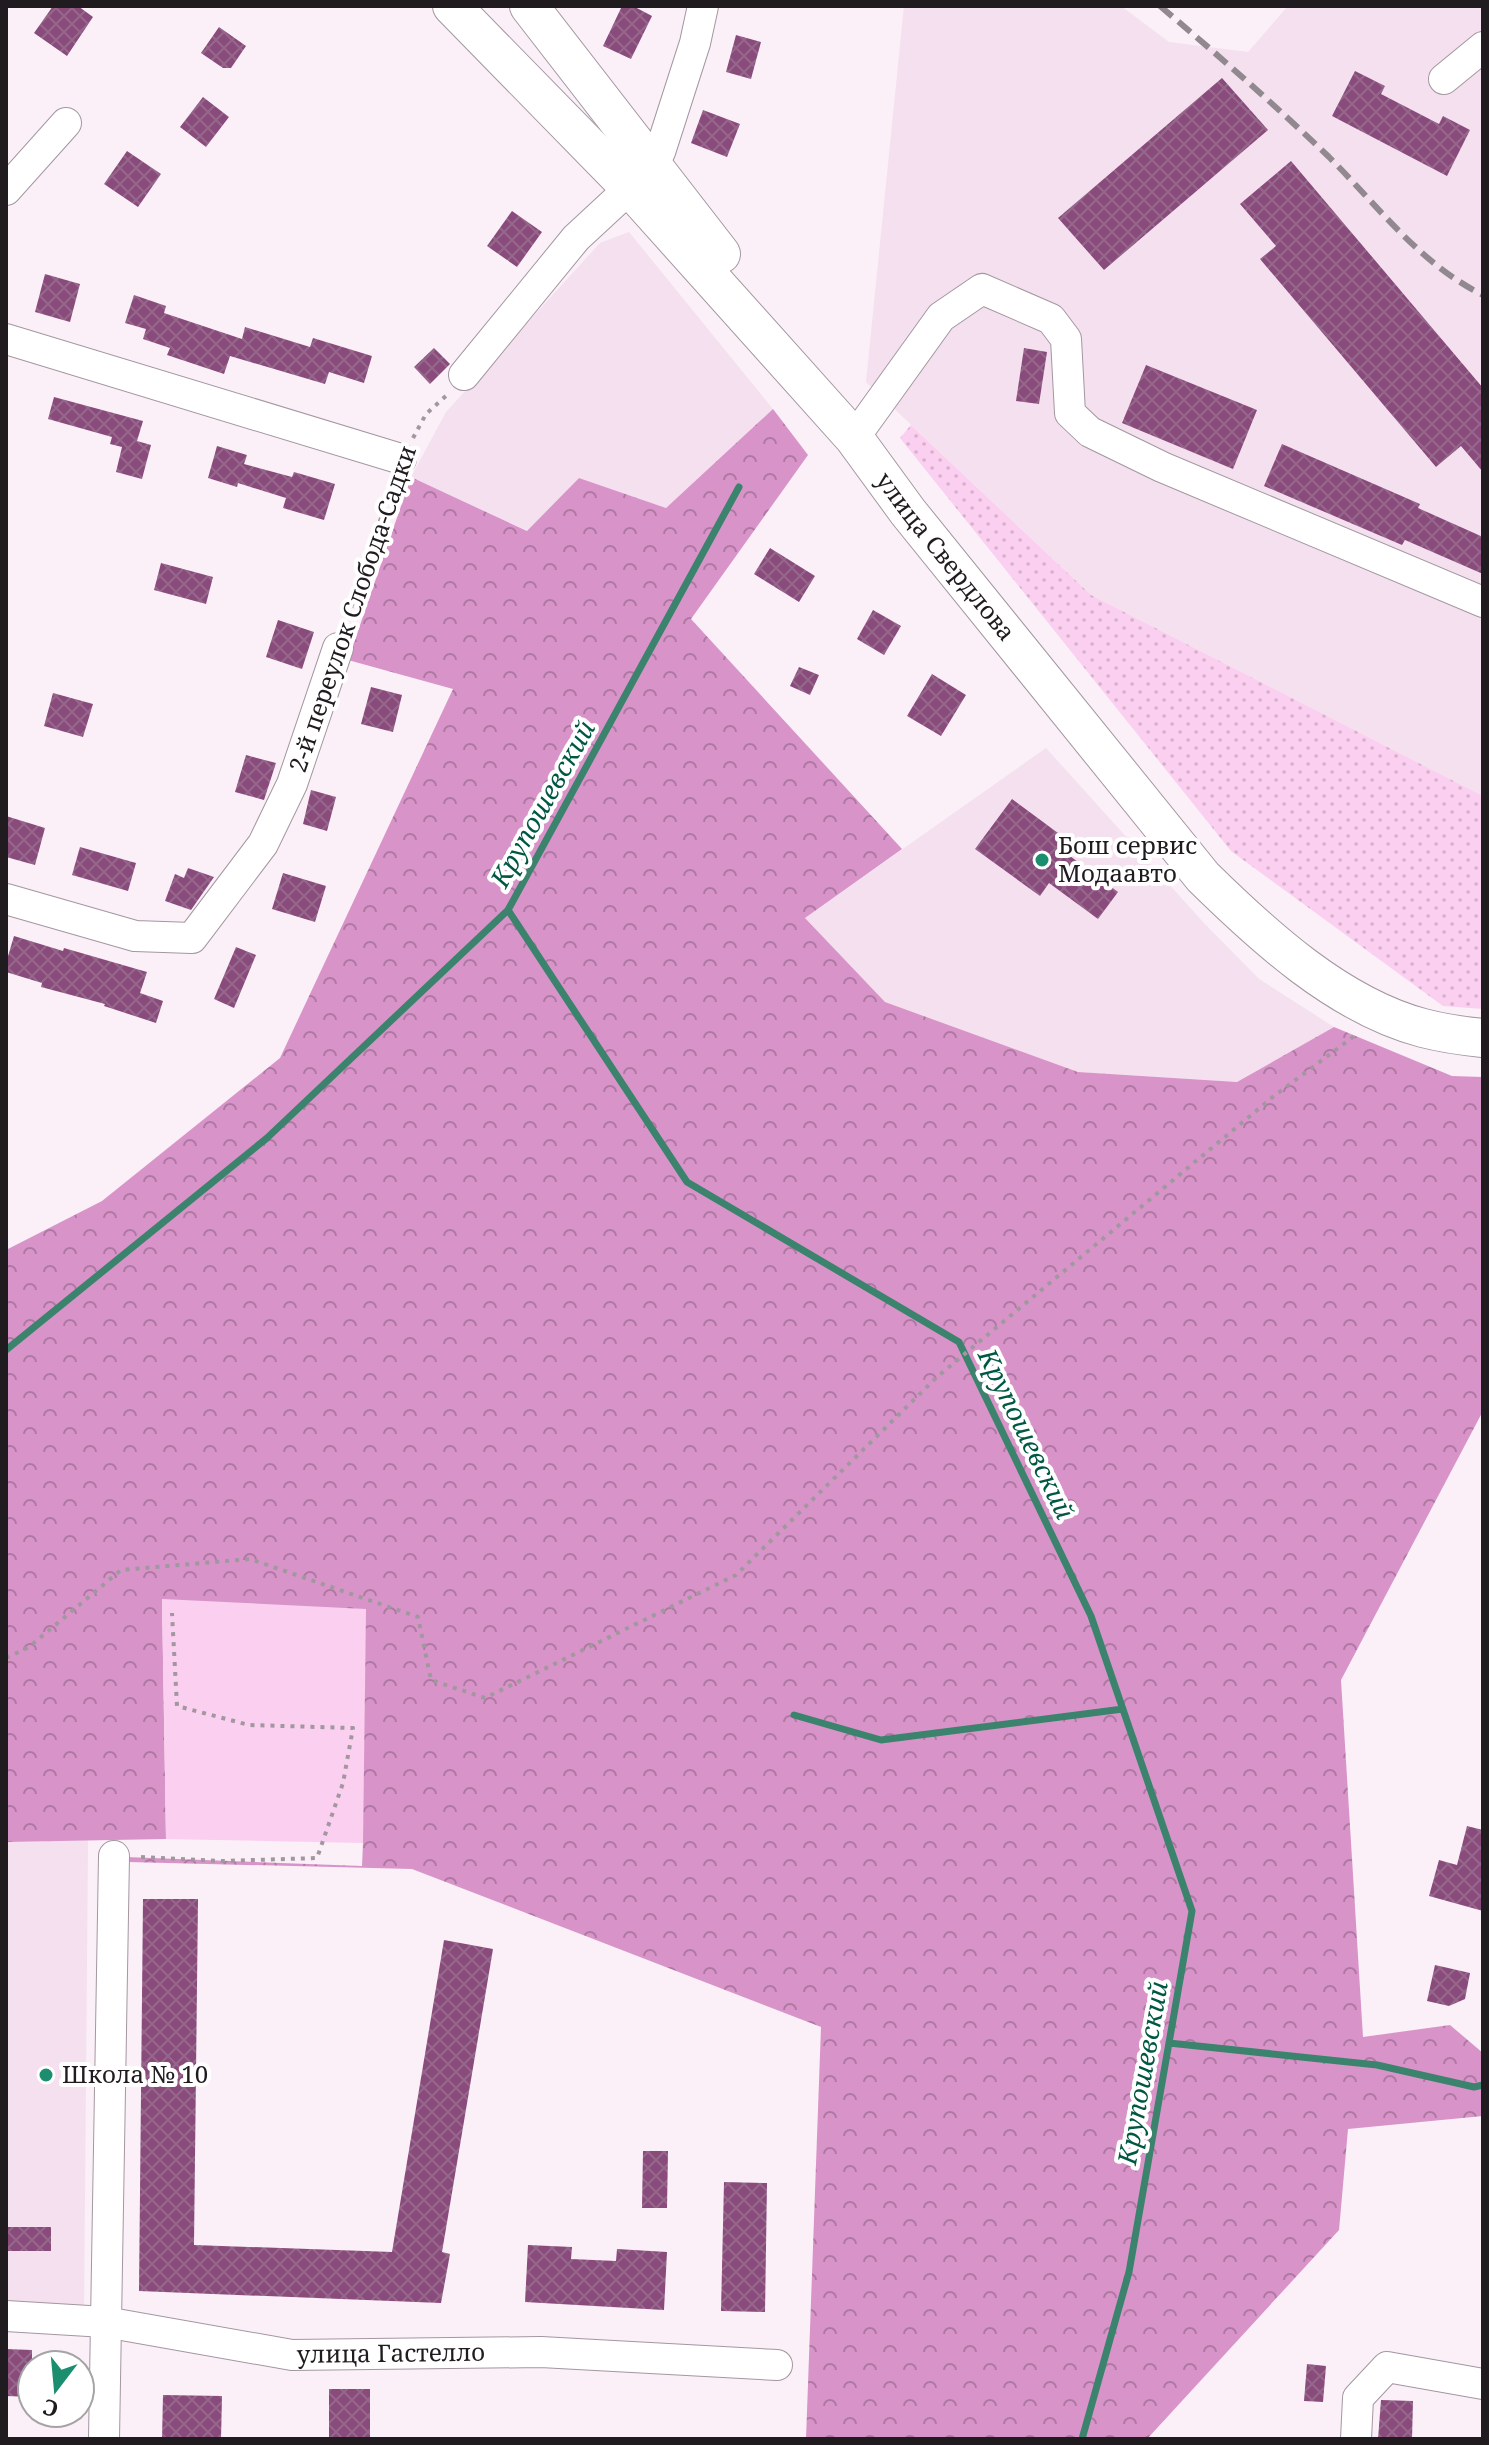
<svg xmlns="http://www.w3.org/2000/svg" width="1489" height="2445" font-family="'Noto Serif',serif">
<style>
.built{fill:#f4e0ee}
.grass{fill:url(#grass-dots)}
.forest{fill:url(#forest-crowns)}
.pitch{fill:#fbcfef}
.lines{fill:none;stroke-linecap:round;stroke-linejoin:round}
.stream{stroke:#3c836d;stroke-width:7}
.building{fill:url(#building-cross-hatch)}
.minor-casing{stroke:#a397a0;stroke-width:32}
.major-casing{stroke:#a397a0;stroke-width:40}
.path{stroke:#a1989f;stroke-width:4;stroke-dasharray:4 6;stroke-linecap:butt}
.minor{stroke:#fff;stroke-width:30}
.major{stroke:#fff;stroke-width:38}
.rail{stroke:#928990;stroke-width:6;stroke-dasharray:16 8;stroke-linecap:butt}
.poi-dot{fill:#1b8e70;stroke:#fff;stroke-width:3}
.labels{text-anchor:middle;stroke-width:8;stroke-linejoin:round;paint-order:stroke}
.street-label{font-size:24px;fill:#1f1b1e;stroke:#fff}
.poi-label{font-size:24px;fill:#1f1b1e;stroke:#fff;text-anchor:start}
.water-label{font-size:26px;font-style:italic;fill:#005843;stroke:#fff}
</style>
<defs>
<pattern id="grass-dots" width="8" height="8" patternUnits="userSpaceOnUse" patternTransform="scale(2)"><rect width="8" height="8" fill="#fbcfef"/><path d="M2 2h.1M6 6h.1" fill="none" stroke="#d7b1cc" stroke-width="1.8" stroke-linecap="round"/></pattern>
<pattern id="forest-crowns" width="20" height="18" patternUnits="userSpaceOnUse" patternTransform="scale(2)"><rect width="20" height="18" fill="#d894c8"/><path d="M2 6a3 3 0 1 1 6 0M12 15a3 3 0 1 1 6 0" fill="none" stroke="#af78a2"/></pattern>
<pattern id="building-cross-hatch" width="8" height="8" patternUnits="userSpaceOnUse" patternTransform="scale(2)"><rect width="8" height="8" fill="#894b7b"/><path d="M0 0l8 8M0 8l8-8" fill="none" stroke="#96678b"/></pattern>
</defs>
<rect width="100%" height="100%" fill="#fbeff8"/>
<path class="built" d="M 904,6 L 1121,6 L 1169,42 L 1248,52 L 1288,6 L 1483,6 L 1483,796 L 1091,595 L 866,382 Z
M 629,232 L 773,409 L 666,508 L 579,478 L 528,531 L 411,477 L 446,412 L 600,243 Z
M 1046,748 L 1203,922 L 1259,979 L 1334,1027 L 1237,1082 L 1078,1072 L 885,1002 L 805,918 Z
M 88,1840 L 84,2310 L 6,2308 L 6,1842 Z"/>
<path class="grass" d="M 911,425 L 1091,595 L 1483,796 L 1483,1009 L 1443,1006 L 1231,851 L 900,438 Z"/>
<path class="forest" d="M 773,409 L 808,455 L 691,619 L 902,849 L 805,918 L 885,1002 L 1078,1072 L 1237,1082 L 1334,1027 L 1452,1076 L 1483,1077 L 1483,1411 L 1341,1680 L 1363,2037 L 1450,2025 L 1483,2053 L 1483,2116 L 1348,2129 L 1339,2230 L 1147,2439 L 806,2439 L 821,2027 L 412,1869 L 128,1862 L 126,1857 L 362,1866 L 363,1843 L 162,1599 L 166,1839 L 6,1842 L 6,1250 L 102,1201 L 280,1058 L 453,689 L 348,660 L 411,477 L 527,531 L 579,478 L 666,508 Z"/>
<path class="pitch" d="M 162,1599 L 366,1609 L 363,1843 L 166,1839 Z"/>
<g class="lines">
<path class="stream" d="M 739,487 L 508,910 L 687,1182 L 959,1342 L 1091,1616 L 1192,1911 L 1129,2272 L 1082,2439
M 6,1350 L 267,1138 L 508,910
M 794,1715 L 881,1740 L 1123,1709
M 1169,2043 L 1377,2065 L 1474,2087 L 1483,2085"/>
</g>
<path class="building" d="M 53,6 L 78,6 L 93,17 L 67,56 L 34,33 Z
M 622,6 L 633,6 L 652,16 L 631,59 L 603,46 Z
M 219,27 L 246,46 L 231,68 L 223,68 L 201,53 Z
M 736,35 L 761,42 L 751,79 L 726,72 Z
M 1355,71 L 1385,86 L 1381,94 L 1439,124 L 1443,116 L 1470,130 L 1447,176 L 1332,116 Z
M 1222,78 L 1268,130 L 1104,270 L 1058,218 Z
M 203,97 L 229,117 L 206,147 L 180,127 Z
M 703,110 L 740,124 L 727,157 L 691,143 Z
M 127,151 L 161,174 L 138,207 L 104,184 Z
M 1291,161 L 1483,388 L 1483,472 L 1461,446 L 1436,467 L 1260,259 L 1276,246 L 1240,204 Z
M 512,211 L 542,232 L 517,267 L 487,246 Z
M 45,274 L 80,284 L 70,322 L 35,312 Z
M 134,295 L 166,306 L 164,313 L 242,339 L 245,327 L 310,347 L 313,338 L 372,356 L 364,383 L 329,372 L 325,384 L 230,356 L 224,374 L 167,355 L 170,348 L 143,339 L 146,329 L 125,323 Z
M 434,348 L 450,364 L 430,384 L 414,367 Z
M 1024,348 L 1047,352 L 1039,404 L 1016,401 Z
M 1146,365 L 1257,410 L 1233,469 L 1122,423 Z
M 54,397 L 143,421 L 137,441 L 151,445 L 142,479 L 116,472 L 122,447 L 110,444 L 112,437 L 48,419 Z
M 1282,444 L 1420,504 L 1418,508 L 1483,537 L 1483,574 L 1405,540 L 1402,545 L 1264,486 Z
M 217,446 L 247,455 L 244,464 L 292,477 L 294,472 L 335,484 L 324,520 L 283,508 L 286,498 L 238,483 L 237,487 L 208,478 Z
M 770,548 L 815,576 L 799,602 L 754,574 Z
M 161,563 L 213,577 L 206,604 L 154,590 Z
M 873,610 L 901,626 L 884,655 L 857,639 Z
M 278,620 L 314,632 L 302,669 L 266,657 Z
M 799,667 L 819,675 L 810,695 L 790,686 Z
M 932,674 L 966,695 L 941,736 L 907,716 Z
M 371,687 L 402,695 L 393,732 L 361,724 Z
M 53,693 L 93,704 L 83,737 L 44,726 Z
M 246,755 L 276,763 L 264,800 L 235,792 Z
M 311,790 L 336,797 L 327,831 L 303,824 Z
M 1012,799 L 1077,847 L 1070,856 L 1118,892 L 1098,919 L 1049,883 L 1040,896 L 975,849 Z
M 6,816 L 45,828 L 35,865 L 6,857 Z
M 80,847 L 136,863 L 128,891 L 72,875 Z
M 188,868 L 214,877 L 191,910 L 165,901 L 175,874 L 184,878 Z
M 283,873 L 326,886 L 315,922 L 272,909 Z
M 14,936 L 63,951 L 64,948 L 147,972 L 140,993 L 163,1001 L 156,1023 L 104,1006 L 105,1004 L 41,987 L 42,983 L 6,972 L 6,963 Z
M 236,947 L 256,955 L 234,1008 L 214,999 Z
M 1467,1826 L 1483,1830 L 1483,1911 L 1429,1896 L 1439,1860 L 1457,1865 Z
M 143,1899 L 198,1899 L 194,2245 L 392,2252 L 444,1940 L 493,1949 L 442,2252 L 450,2254 L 441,2303 L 139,2291 Z
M 1435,1965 L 1470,1973 L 1465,1999 L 1449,2006 L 1427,2001 Z
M 643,2151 L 668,2151 L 667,2208 L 642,2208 Z
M 724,2182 L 767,2183 L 765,2312 L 721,2311 Z
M 6,2227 L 51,2227 L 51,2251 L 6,2251 Z
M 528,2245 L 572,2247 L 571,2259 L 616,2261 L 617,2249 L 667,2252 L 664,2310 L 525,2302 Z
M 6,2349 L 32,2350 L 32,2397 L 6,2396 Z
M 1307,2364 L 1326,2366 L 1323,2402 L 1304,2401 Z
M 329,2389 L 370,2389 L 370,2438 L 329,2438 Z
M 163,2395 L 222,2396 L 221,2439 L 162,2439 Z
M 1381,2400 L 1413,2401 L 1412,2439 L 1378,2439 Z"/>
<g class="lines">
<defs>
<g id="minor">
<path d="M 1444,79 L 1483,47"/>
<path d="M 648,163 L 660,152 L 695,43 L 703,6"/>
<path d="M 6,190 L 66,123"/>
<path d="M 6,339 L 401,459"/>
<path d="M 464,375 L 576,238 L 630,188"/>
<path d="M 854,438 L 941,317 L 982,289 L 1051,319 L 1066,339 L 1070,413 L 1090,432 L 1162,467 L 1483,602"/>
<path d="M 6,899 L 135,936 L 192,938 L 263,844 L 292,784 L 338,648"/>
<path id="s1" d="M 6,2316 L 105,2322 L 292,2355 L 541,2352 L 777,2365"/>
<path d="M 104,2439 L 114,1856"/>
<path d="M 1356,2439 L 1358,2398 L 1387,2367 L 1483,2384"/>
</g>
<g id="major">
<path id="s2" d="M 452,6 L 630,188 L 854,438 L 908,512 L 1203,877 C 1263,936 1339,1006 1423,1028 C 1442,1033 1463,1036 1483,1038"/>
<path d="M 529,6 L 721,254"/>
</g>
</defs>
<use href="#minor" class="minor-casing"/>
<use href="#major" class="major-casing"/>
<path class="path" d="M 413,438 L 426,414 L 447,395
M 345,626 L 393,482
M 6,1658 L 29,1647 L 121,1570 L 250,1559 L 418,1617 L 431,1680 L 485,1698 L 736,1575 L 937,1377 L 1274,1096 L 1357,1034
M 141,1857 L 222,1861 L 317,1858 L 343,1783 L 353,1728 L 249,1725 L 177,1706 L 172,1613"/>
<use href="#minor" class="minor"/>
<use href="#major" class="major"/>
<path class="rail" d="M 1160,6 C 1218,55 1275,105 1329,157 C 1378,206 1420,264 1483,295"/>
</g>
<g class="poi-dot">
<circle cx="1042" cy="860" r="8"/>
<circle cx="46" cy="2075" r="8"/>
</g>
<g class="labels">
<g class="street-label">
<text dy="8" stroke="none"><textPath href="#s2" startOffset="740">улица Свердлова</textPath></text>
<text transform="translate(353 609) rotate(-71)" y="8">2-й переулок Слобода-Садки</text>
<text dy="8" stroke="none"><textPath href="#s1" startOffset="388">улица Гастелло</textPath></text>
</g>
<g class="poi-label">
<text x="1058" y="854">Бош сервис<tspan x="1058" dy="28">Модаавто</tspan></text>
<text x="62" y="2083">Школа № 10</text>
</g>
<g class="water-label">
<text transform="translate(543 804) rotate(-61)" y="9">Крупошевский</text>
<text transform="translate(1026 1434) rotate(64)" y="9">Крупошевский</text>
<text transform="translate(1143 2073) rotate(-80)" y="9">Крупошевский</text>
</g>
</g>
<rect width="1489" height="2445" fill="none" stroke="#1f1b1e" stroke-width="16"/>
<g transform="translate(56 2389) rotate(196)"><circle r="38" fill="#ffffff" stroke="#a5a4a5" stroke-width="2"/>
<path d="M0-6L14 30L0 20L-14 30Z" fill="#1b8e70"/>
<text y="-12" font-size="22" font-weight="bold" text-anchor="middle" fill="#1f1b1e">С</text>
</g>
</svg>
